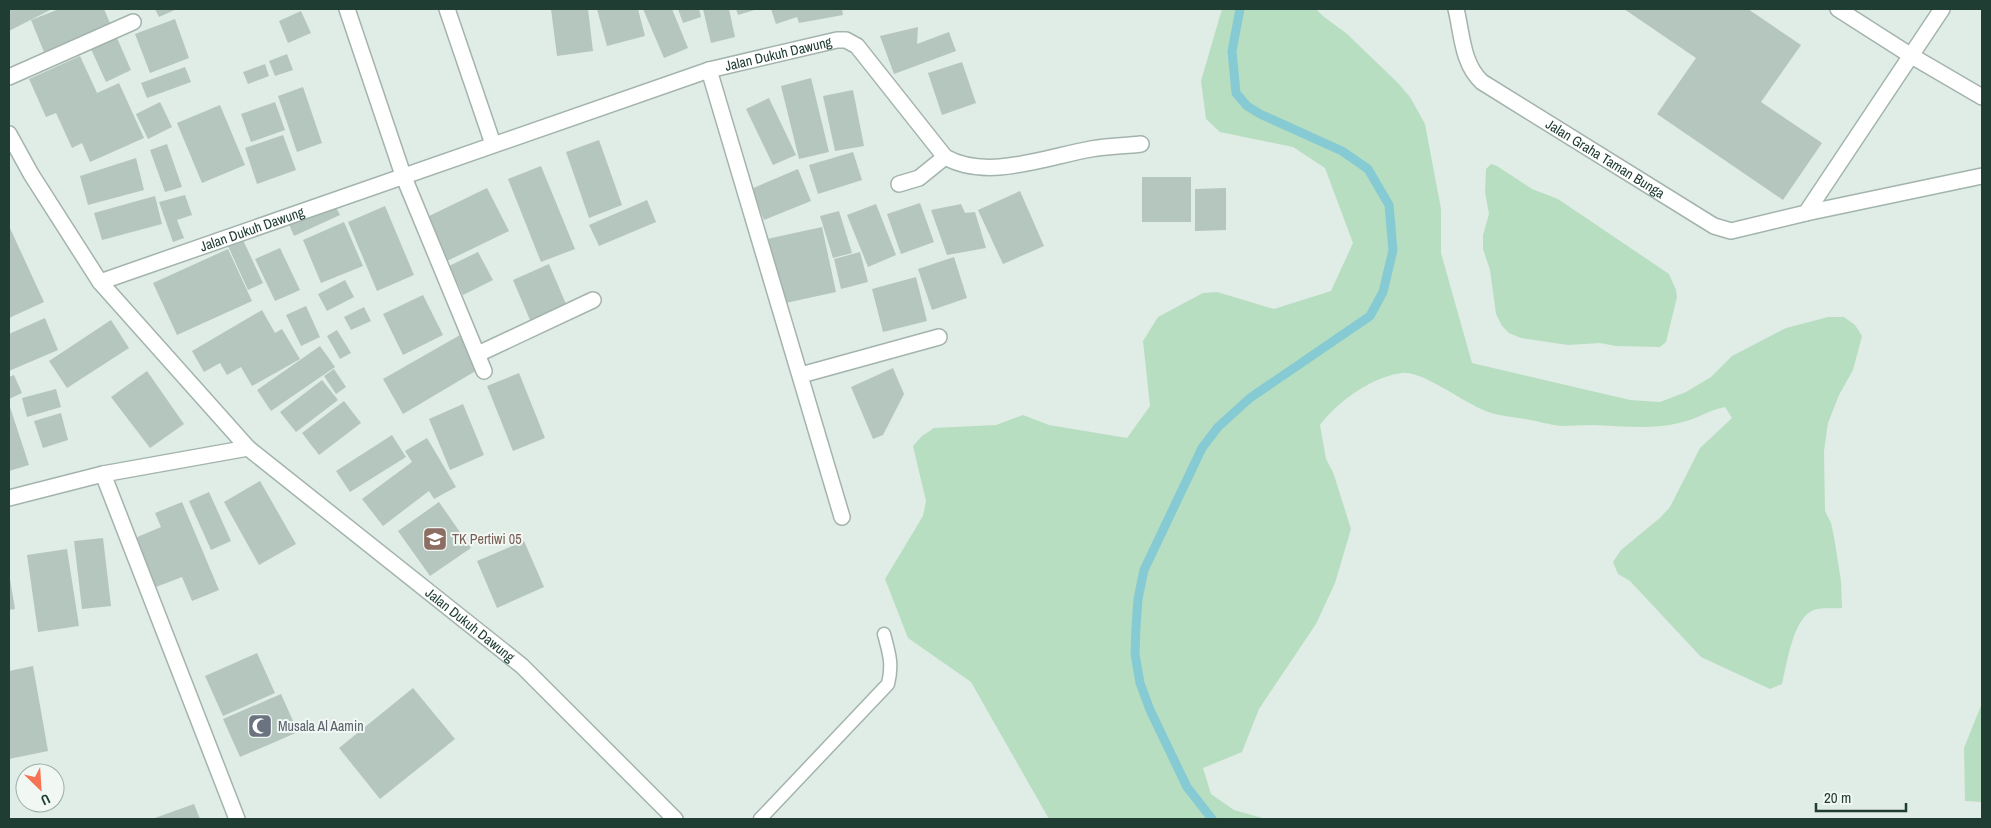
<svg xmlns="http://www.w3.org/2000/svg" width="1991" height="828" font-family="'Archivo Narrow',sans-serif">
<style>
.green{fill:#b8dec1}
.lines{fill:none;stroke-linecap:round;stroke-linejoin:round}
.stream{stroke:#86cad3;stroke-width:9}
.building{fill:#b5c6bf}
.service-casing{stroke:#a3b4ad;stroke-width:15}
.minor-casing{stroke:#a3b4ad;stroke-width:18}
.service{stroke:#fff;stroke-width:12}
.minor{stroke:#fff;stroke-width:15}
.labels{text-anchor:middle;stroke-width:4;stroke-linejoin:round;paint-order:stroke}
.street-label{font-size:14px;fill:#203d34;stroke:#f1f8f4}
.education-label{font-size:14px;fill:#785e54;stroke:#f1f8f4;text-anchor:start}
.worship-label{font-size:14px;fill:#5b616d;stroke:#f1f8f4;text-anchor:start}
</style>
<rect width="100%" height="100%" fill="#e0ece6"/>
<path class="green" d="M 1222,9 L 1316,9 L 1324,17 L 1346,33 L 1398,83 L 1410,97 L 1425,124 L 1441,209 L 1441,253 L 1472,363 L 1630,400 L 1660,402 L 1686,392 L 1711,377 L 1732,356 L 1786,328 L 1828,317 L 1844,317 L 1855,325 L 1862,336 L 1853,370 L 1839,395 L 1828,423 L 1824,451 L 1825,511 L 1831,523 L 1834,537 L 1841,581 L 1842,608 C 1834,609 1822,607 1814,610 C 1793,617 1787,664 1782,684 L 1770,689 L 1701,657 L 1630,581 L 1618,574 L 1613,562 L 1621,550 L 1661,517 L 1670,507 L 1700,448 L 1732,418 L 1725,407 C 1709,410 1695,420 1679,423 C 1650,430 1622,426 1592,425 C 1582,425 1572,426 1562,426 C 1550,425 1537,421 1525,419 C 1514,417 1502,416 1491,413 C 1467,406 1423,370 1402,373 C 1373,376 1337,402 1320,425 L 1326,459 L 1333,472 L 1351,529 L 1335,583 L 1316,624 L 1259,709 L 1242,752 L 1203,768 L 1211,794 L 1234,810 L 1266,819 L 1049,819 L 971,682 L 908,638 L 885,579 L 923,516 L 926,501 L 913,446 L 922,436 L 934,428 L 996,425 L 1023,415 L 1049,425 L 1127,438 L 1150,406 L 1143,341 L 1158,317 L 1203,293 L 1217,292 L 1274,309 L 1331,291 L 1353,243 L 1325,168 L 1293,147 L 1220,132 L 1206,119 L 1201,81 Z
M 1491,164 L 1497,166 L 1532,189 L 1558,199 L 1669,274 L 1676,290 L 1677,297 L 1666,342 L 1660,347 L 1616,346 L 1600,343 L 1568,345 L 1521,338 L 1509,333 L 1502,326 L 1496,314 L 1490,270 L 1483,249 L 1483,235 L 1489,214 L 1485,192 L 1486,169 Z
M 1982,703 L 1982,802 L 1965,801 L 1964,748 Z"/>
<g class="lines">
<path class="stream" d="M 1212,819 L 1187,787 L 1150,710 L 1140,683 L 1135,654 L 1136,627 L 1138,599 L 1144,570 L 1202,448 L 1218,427 L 1250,398 L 1370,316 L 1383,292 L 1393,250 L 1389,205 L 1368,169 L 1342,151 L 1260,114 L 1247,106 L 1236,93 L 1232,51 L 1240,9"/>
</g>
<path class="building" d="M 9,9 L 52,9 L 9,31 Z
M 59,9 L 104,9 L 113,30 L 46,57 L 31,20 Z
M 155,9 L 177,9 L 159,17 Z
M 551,9 L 588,9 L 593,51 L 557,56 Z
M 597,9 L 638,9 L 645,36 L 607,46 Z
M 643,9 L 672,9 L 688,48 L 664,58 Z
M 678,9 L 699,9 L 701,17 L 683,23 Z
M 703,9 L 729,9 L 735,37 L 711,43 Z
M 736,9 L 758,9 L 738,15 Z
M 771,9 L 842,9 L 843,15 L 799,23 L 797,17 L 776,24 Z
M 1624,9 L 1748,9 L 1801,45 L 1761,102 L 1822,143 L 1783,200 L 1657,114 L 1696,58 Z
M 301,11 L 311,33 L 288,43 L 279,21 Z
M 175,19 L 189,58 L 150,73 L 135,34 Z
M 918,27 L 917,44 L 949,32 L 956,51 L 894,74 L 880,36 Z
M 117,38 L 131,70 L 106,82 L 91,49 Z
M 287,54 L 293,70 L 275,76 L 269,61 Z
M 80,56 L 97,93 L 119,83 L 144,138 L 90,162 L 82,143 L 72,148 L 56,113 L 46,117 L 29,79 Z
M 962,62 L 976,103 L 942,115 L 928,73 Z
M 265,64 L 269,76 L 248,84 L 243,72 Z
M 185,67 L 191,82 L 147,98 L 141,83 Z
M 811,78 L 829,152 L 799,159 L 781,86 Z
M 303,87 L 322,143 L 297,152 L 278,96 Z
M 853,90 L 864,146 L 835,151 L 823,96 Z
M 769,98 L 796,155 L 773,165 L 746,109 Z
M 160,102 L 172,127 L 148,139 L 136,114 Z
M 275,102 L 285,130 L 251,142 L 241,114 Z
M 220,105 L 245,165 L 202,183 L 177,123 Z
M 283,135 L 296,170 L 257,184 L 245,148 Z
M 599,140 L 622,205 L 589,218 L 566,152 Z
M 167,144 L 182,187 L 165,192 L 150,150 Z
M 853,152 L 862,180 L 818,194 L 809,165 Z
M 136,158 L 144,190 L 88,205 L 80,176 Z
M 541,166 L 575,249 L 541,262 L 508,179 Z
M 798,169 L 811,201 L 764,220 L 751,189 Z
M 1142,177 L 1191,177 L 1191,222 L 1142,222 Z
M 487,188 L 509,231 L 447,261 L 425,218 Z
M 1226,188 L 1226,230 L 1195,231 L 1195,189 Z
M 1020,191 L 1044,246 L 1003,264 L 978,210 Z
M 185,195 L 192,215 L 177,220 L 184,238 L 173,242 L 159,202 Z
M 155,196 L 162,224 L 102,240 L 94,213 Z
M 647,200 L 656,222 L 599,246 L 589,225 Z
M 333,201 L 340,215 L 294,236 L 288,222 Z
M 920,203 L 934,242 L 901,254 L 887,214 Z
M 876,204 L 896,255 L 868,267 L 847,215 Z
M 961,204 L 965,213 L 975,212 L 986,248 L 947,255 L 931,210 Z
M 385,206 L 414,275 L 377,291 L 348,222 Z
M 839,211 L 852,253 L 833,258 L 820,216 Z
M 344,222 L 363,266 L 321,283 L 303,240 Z
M 9,226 L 44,302 L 9,318 Z
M 822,227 L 836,292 L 781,304 L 767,239 Z
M 243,240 L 263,283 L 248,290 L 228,246 Z
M 280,248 L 300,290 L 275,301 L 255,259 Z
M 228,249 L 252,301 L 177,335 L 153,283 Z
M 478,252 L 493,280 L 463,295 L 449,266 Z
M 860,252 L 868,282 L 841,289 L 834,259 Z
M 954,257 L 967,298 L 932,310 L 918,269 Z
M 549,264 L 566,304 L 530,320 L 513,280 Z
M 916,277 L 927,321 L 883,332 L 872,289 Z
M 345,280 L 354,297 L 327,311 L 318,294 Z
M 423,295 L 443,335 L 403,355 L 383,314 Z
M 306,306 L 320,337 L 301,346 L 286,315 Z
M 364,307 L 371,321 L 351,330 L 344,317 Z
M 262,310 L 275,333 L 282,329 L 300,359 L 252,386 L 241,367 L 227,375 L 220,363 L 204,372 L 192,351 Z
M 45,318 L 58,350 L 9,371 L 9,334 Z
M 111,320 L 129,348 L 67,388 L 49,361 Z
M 337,330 L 351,353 L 340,359 L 327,336 Z
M 460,335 L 479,369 L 403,414 L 383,379 Z
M 320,346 L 335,367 L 271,411 L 257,390 Z
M 893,368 L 904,394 L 883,435 L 873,439 L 851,387 Z
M 334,369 L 346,387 L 336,394 L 324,376 Z
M 147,371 L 184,424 L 150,448 L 111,397 Z
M 519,373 L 545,438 L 513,451 L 487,386 Z
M 14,375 L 22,393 L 9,399 L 9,377 Z
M 322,380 L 338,400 L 296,432 L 280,412 Z
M 56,389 L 61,407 L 27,417 L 22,398 Z
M 344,401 L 361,423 L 319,455 L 302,433 Z
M 463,404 L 484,455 L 450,470 L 429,419 Z
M 9,407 L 10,407 L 29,465 L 9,471 Z
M 61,413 L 68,440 L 43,448 L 34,421 Z
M 392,435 L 406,457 L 350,492 L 336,471 Z
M 427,438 L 456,487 L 434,499 L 429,491 L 383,526 L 362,499 L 412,462 L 405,451 Z
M 260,481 L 296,544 L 259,565 L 224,502 Z
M 209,492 L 231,541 L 211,550 L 189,501 Z
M 182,502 L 219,590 L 192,601 L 182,577 L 156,587 L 135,538 L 161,527 L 155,513 Z
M 439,502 L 471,548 L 430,576 L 398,531 Z
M 103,538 L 111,606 L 82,609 L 74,541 Z
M 524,541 L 544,587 L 497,608 L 477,561 Z
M 67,549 L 79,626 L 38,632 L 27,555 Z
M 9,573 L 15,609 L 9,610 Z
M 257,653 L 275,693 L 223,716 L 205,676 Z
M 33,666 L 48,751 L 9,759 L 9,671 Z
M 413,688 L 455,739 L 380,799 L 339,748 Z
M 281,694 L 298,732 L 240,757 L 223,719 Z
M 194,804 L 200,819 L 152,819 Z"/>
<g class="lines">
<defs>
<path id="service" d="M 760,819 L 888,684 C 893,664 889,653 884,634"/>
<g id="minor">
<path d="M 347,9 L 403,175 L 484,371"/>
<path d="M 447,9 L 493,144"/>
<path id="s1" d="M 1456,9 C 1462,33 1462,64 1482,82 L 1714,226 L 1731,231 L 1806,213 L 1942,9"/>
<path d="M 1838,9 L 1910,55 L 1982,97"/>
<path d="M 709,70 L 842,517"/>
<path d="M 9,77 L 133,22"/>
<path id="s2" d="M 9,134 L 31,174 L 100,282 L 248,448 L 522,666 L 675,819"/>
<path d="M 899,184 L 919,178 L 945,157"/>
<path d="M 1806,213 L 1982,176"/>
<path id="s3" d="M 100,282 L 709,70 L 837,40 L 846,40 L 857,46 L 945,157 C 987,181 1046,157 1091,149 C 1108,146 1125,146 1141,144"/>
<path d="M 478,354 L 593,300"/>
<path d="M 801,375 L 939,337"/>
<path d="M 103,474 L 237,819"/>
<path d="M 9,498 L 103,474 L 248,448"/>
</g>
</defs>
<use href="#service" class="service-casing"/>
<use href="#minor" class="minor-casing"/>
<use href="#service" class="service"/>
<use href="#minor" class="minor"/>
</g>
<defs>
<symbol id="school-square" viewBox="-11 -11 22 22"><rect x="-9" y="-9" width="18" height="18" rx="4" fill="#8d6e63" stroke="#f1f8f4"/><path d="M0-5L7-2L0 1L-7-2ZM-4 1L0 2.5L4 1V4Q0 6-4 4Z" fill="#fff"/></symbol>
<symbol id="mosque-square" viewBox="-11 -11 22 22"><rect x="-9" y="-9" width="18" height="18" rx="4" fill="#6b7280" stroke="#f1f8f4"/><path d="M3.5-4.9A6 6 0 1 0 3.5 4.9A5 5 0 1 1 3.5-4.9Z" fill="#fff"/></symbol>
</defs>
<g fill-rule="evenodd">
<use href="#school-square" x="421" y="525" width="28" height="28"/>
<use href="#mosque-square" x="246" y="712" width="28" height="28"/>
</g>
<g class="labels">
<g class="street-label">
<text dy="5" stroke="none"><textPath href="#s3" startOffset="716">Jalan Dukuh Dawung</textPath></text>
<text dy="5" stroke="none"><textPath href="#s1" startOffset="224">Jalan Graha Taman Bunga</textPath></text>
<text dy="5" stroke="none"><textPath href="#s3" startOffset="161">Jalan Dukuh Dawung</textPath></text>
<text dy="5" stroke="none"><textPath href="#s2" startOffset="680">Jalan Dukuh Dawung</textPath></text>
</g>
<g class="education-label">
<text x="452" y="544">TK Pertiwi 05</text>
</g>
<g class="worship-label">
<text x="278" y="731">Musala Al Aamin</text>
</g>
</g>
<rect width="1991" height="828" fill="none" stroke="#203d34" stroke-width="20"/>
<g transform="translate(40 788) rotate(155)"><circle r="24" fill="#f1f8f4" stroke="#9dada7"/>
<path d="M0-4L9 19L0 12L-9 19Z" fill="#f67454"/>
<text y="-8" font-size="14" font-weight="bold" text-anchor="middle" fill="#203d34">U</text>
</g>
<path d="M1816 803v8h90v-8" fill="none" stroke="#203d34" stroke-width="2.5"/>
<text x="1824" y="803" font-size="15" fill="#203d34" stroke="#f1f8f4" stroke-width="4" paint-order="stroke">20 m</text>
</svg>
